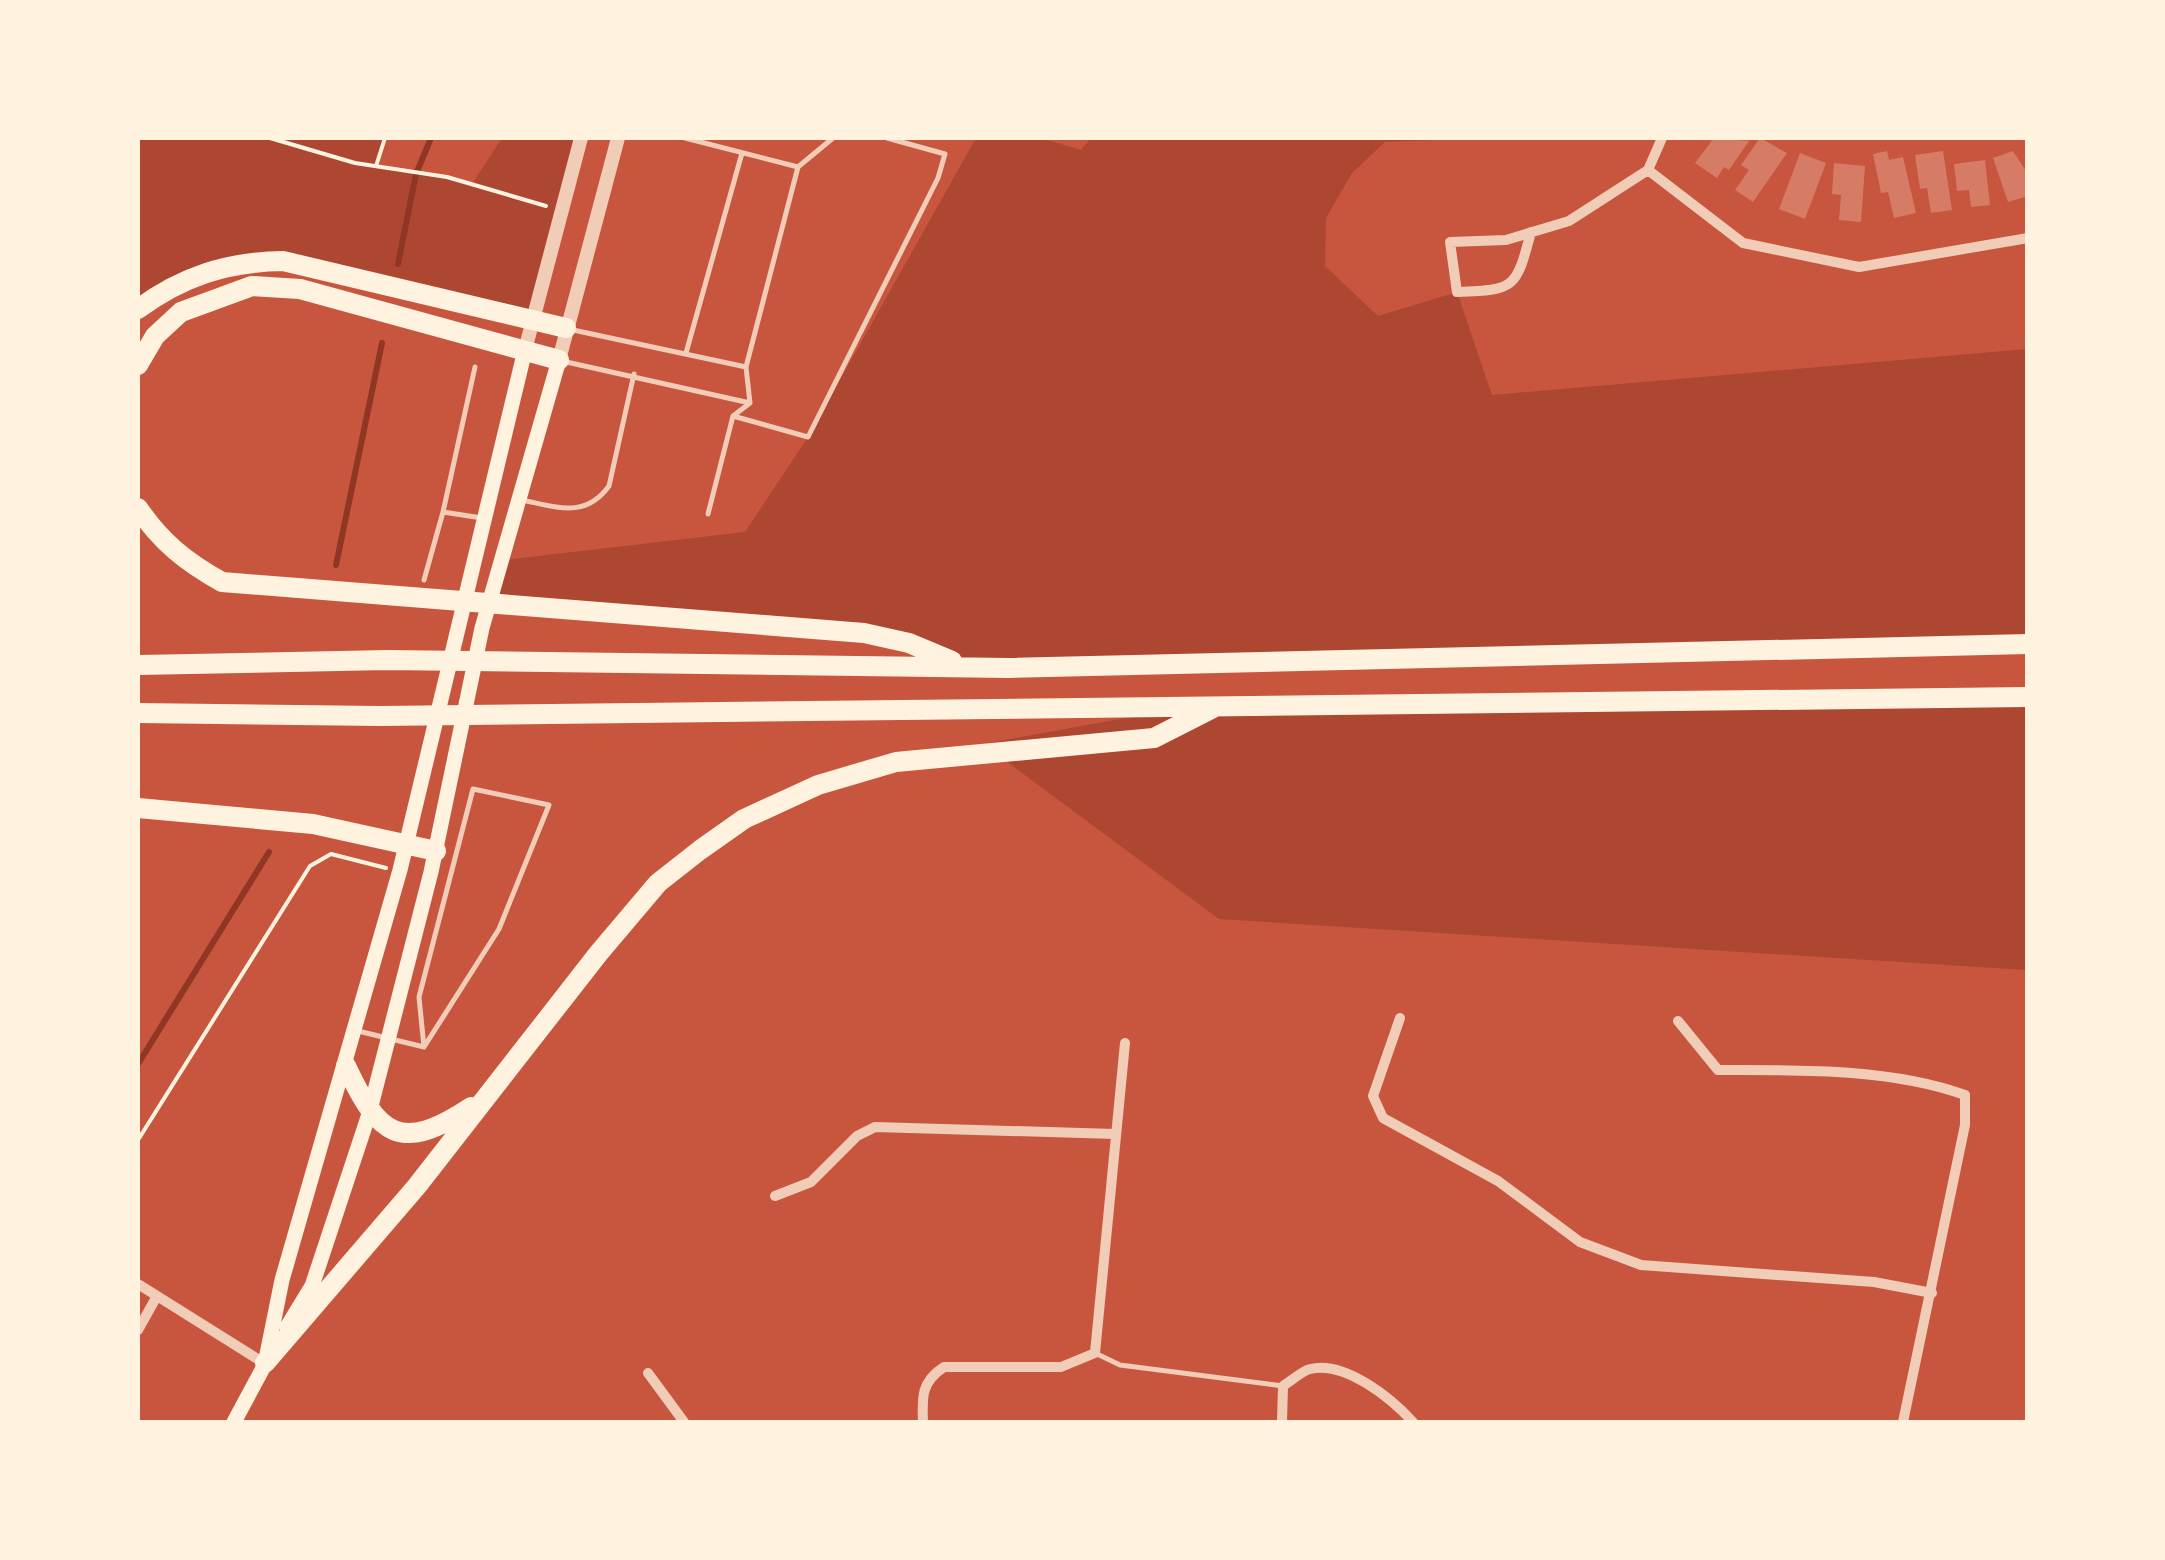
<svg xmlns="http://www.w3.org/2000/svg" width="2165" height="1560" font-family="'Titillium Web',sans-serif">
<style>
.green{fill:#ae4732}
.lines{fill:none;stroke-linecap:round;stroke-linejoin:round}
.stream{stroke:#8f3625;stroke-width:6}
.building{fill:#d67c66}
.path{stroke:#fff3e0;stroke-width:4}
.service{stroke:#f1ccb7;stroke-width:5}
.minor{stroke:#f1ccb7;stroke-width:10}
.tertiary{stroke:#f1ccb7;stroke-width:14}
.secondary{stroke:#fff3e0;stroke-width:15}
.motorway{stroke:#fff3e0;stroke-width:20}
</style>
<rect width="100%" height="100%" fill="#c8553d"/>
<path class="green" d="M 138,138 L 385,138 L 376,166 L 472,184 L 502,138 L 581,138 L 530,319 L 243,262 L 138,309 Z
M 976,138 L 1040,138 L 1081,150 L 1091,138 L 1485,138 L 1385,142 L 1352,173 L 1326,218 L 1325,266 L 1378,316 L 1457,292 L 1492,395 L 2027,349 L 2027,644 L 963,666 L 909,643 L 489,606 L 504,560 L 745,532 L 808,437 Z
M 2027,699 L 2027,970 L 1219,919 L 983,744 L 1224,700 Z"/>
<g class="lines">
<path class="stream" d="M 398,264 L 416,174 L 431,138
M 336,565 L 382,343
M 138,1064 L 269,852"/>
</g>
<path class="building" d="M 1714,138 L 1749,141 L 1729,170 L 1724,167 L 1717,178 L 1695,163 Z
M 1760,138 L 1787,153 L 1753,202 L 1735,190 L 1749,170 L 1741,165 Z
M 1887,151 L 1889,160 L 1903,157 L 1916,213 L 1894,218 L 1888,192 L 1881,193 L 1873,154 Z
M 1943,151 L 1952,210 L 1931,213 L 1927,188 L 1920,189 L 1915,155 Z
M 2013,151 L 2028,174 L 2028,196 L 2008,202 L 1993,158 Z
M 1800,153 L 1826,163 L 1805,219 L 1779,209 Z
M 1985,160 L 1990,205 L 1971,207 L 1969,190 L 1957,191 L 1954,164 Z
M 1834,163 L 1865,166 L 1861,222 L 1839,220 L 1841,195 L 1832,194 Z"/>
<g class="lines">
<path class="path" d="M 270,138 L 355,163 L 447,177 L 546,206
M 376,166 L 385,138
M 138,1140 L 310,866 L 331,854 L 386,868"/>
<path class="service" d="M 685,138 L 798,167 L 746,367 L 750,403 L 733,416 L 708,514
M 798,167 L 833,138
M 573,330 L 746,367
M 686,353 L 742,153
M 562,361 L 750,403
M 733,416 L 808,437 L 938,178 L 945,154 L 887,138
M 522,500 C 557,507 585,519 609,486 L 634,374
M 443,512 L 475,367
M 424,580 L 443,512 L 482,518
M 473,789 L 549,805 L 499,929 L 424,1047 L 419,997 Z
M 358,1031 L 424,1047
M 1095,1353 L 1120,1365 L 1283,1386"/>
<path class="minor" d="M 1648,170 L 1743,243 L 1859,267 L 2028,238
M 1531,232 C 1516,289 1515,290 1457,292 L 1450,242 L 1506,240 L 1569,221 L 1648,170 L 1662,138
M 1400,1018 L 1373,1096 L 1383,1118 L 1498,1181 L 1580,1242 L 1641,1265 L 1874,1282 L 1932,1293
M 1678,1021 L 1718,1070 C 1798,1070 1890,1068 1965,1095 L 1965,1125 L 1903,1422
M 775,1196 L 811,1182 L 857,1136 L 875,1127 L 1115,1134
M 138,1284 L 264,1363
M 138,1330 L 157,1296
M 648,1373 L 684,1422
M 923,1422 C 922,1397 921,1382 944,1367 L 1061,1367 L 1095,1353 L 1125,1043
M 1282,1422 L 1283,1386 C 1291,1381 1302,1371 1310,1369 C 1345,1360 1392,1399 1413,1422"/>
<path class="tertiary" d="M 525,350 L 581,138
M 559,360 L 618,138"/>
<path class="secondary" d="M 287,1327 L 312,1286 L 369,1114 L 431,872 L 482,628 L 559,360
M 266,1359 L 282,1280 L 400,870 L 525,350
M 234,1422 L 270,1355"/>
<path class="motorway" d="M 138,309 C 183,276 227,262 283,261 L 566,328
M 138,365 L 155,336 L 181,312 L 252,286 L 300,289 L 559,360
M 138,508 C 161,542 186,562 222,582 L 864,633 L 909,643 L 952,661
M 138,665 L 387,660 L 1009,668 L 2028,644
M 138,713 L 380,716 L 2028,697
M 138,808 L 313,824 L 436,851
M 346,1066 C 379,1136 400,1154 471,1107
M 265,1363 L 417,1186 L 598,954 L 658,883 L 700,850 L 744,819 L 818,785 L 896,762 L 1154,738 L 1215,707"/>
</g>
<rect width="2165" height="1560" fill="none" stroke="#fff3e0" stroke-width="280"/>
</svg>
